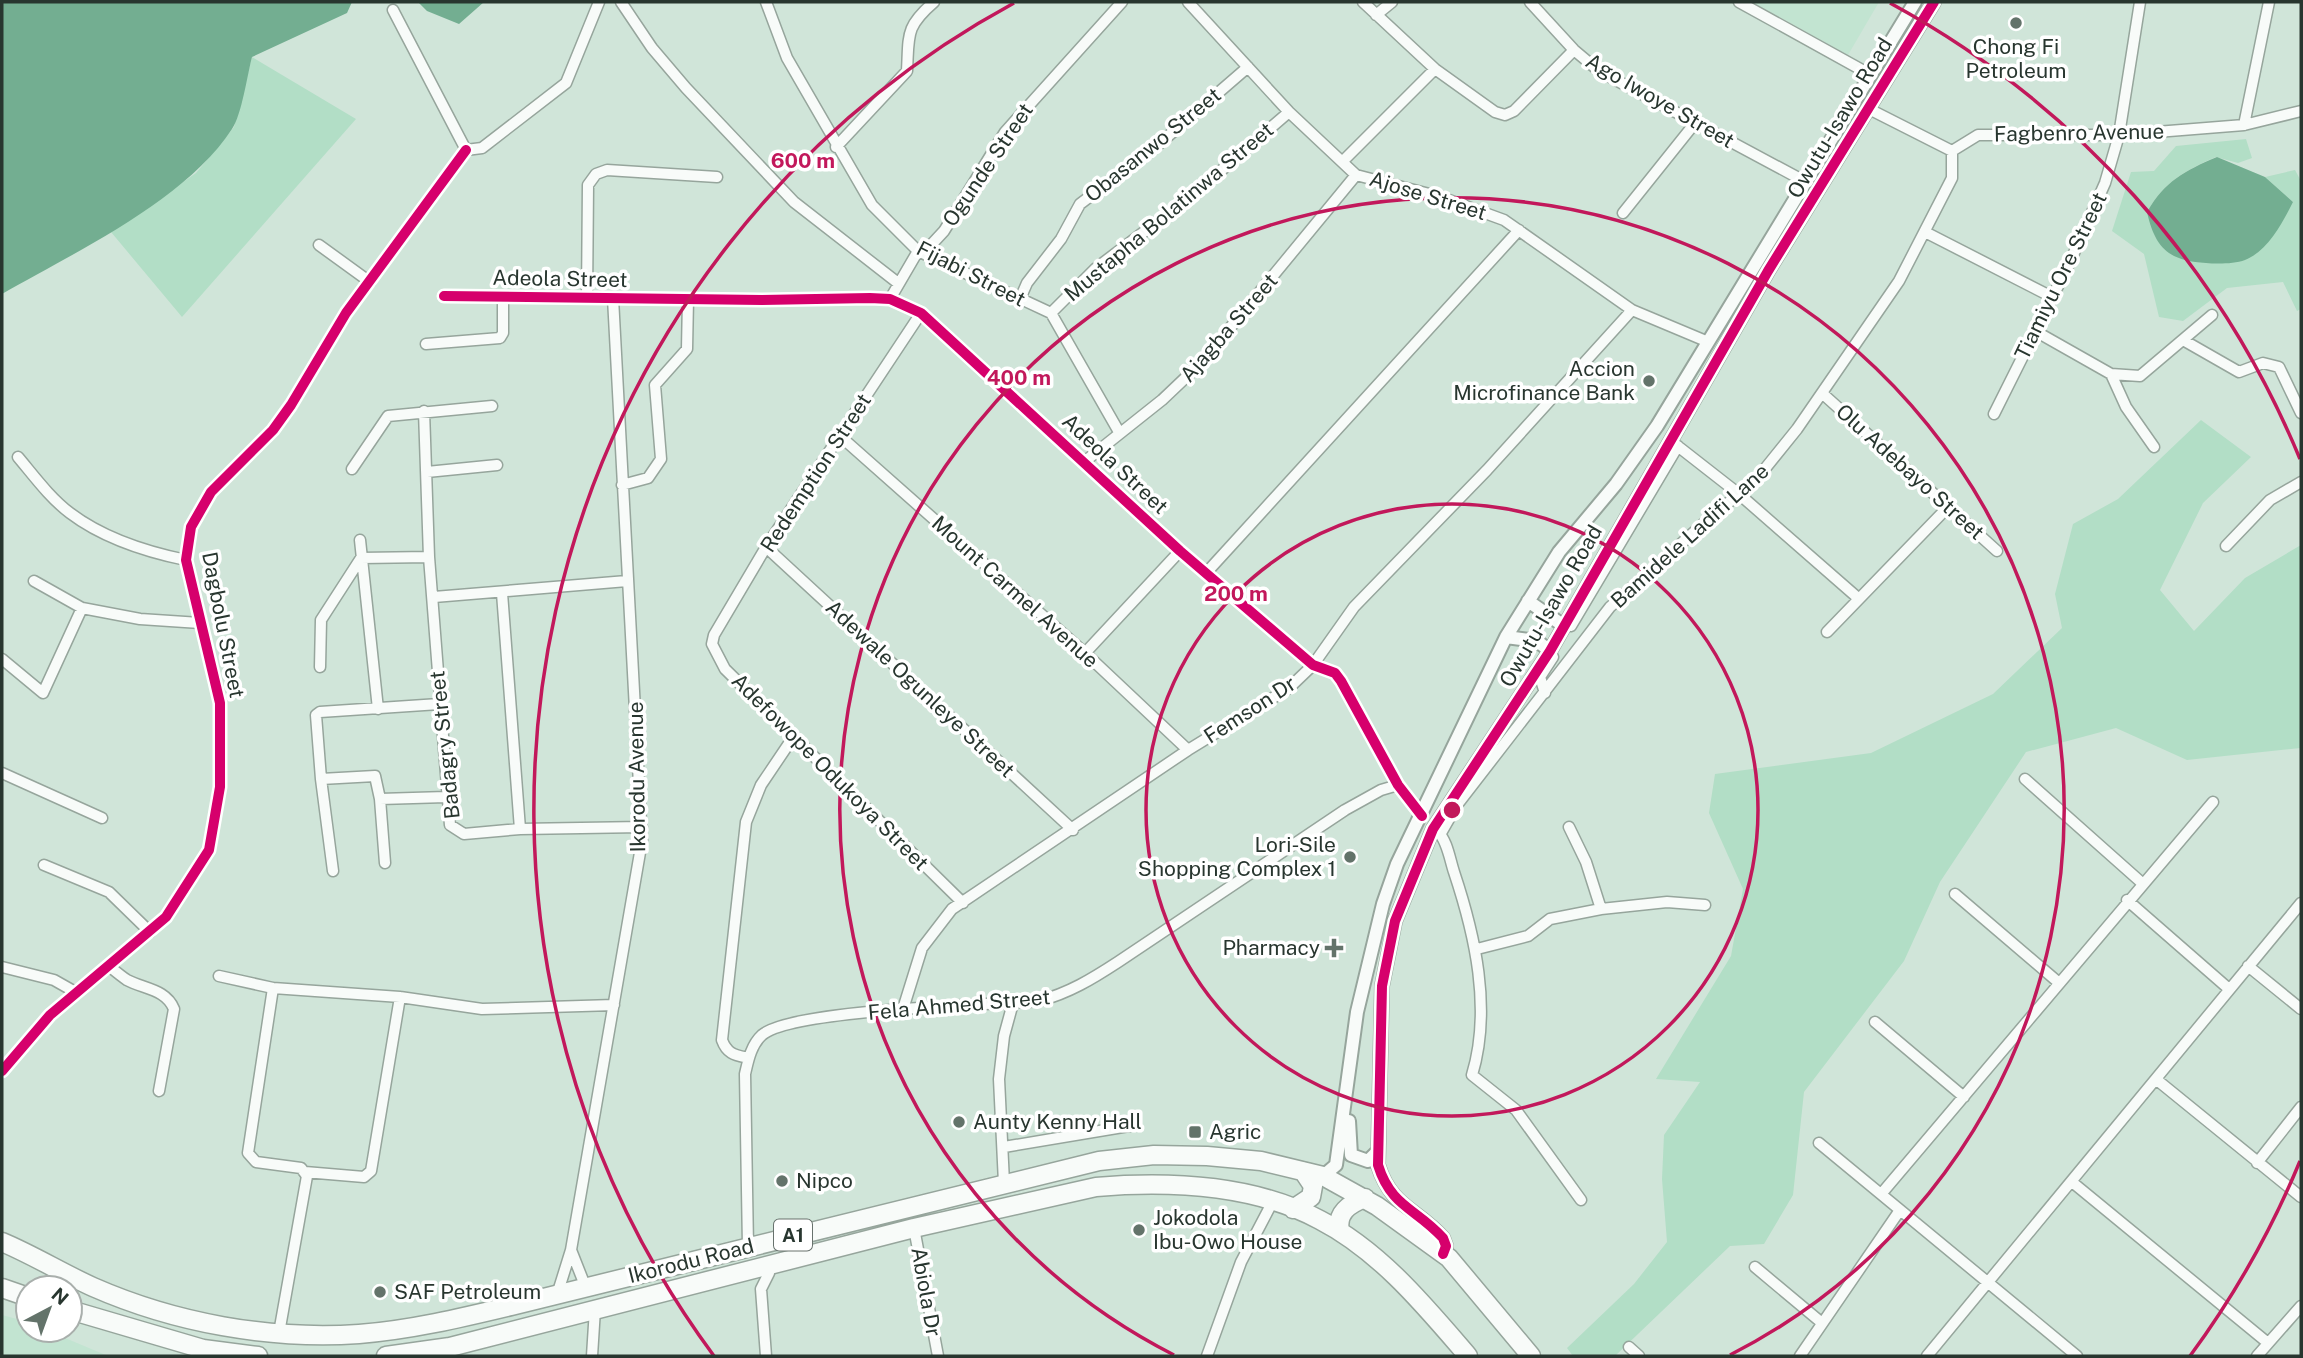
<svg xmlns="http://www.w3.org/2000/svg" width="2303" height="1358" font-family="'Public Sans',sans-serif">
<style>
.built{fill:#c2e4d1}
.green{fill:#b2dec6}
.water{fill:#73ae91}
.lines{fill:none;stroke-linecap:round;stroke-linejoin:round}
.minor-casing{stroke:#96a59c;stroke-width:13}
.tertiary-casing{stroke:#96a59c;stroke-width:16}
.trunk-casing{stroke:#96a59c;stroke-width:21}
.minor{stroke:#f8fbf9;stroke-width:10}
.tertiary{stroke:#f8fbf9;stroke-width:12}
.trunk{stroke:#f8fbf9;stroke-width:18}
.cycleway-casing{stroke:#fff;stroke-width:15}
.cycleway{stroke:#d6006c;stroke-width:10}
.ring{fill:none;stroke:#c2185b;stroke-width:3.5}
.poi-dot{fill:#63736a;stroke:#fff;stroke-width:2.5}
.labels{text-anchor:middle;stroke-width:7;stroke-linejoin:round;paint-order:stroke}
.shield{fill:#fff;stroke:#68726d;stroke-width:2}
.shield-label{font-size:19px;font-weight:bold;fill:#28362f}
.poi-label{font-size:21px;fill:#28362f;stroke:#fff;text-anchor:start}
.street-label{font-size:21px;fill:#28362f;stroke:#fff}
.centre{fill:#c2185b;stroke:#fff;stroke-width:3.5}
.ring-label{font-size:21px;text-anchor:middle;font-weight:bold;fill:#c2185b;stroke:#fff;stroke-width:7;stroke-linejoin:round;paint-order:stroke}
</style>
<rect width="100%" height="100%" fill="#d0e5d9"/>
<path class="built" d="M 1752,2 L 1879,2 L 1848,55 Z
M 2,1315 L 28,1322 L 28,1330 L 46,1330 L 108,1356 L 2,1356 Z"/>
<path class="green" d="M 252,57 L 356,119 L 182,317 L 111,232 L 196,173 L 234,127 Z
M 2246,139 L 2252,158 L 2238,163 L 2216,157 C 2184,171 2165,181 2147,212 L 2293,202 L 2265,177 L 2295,170 L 2301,181 L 2301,309 L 2297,311 L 2283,282 L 2227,288 L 2183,321 L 2159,317 L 2144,254 L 2112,231 L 2131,172 L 2154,171 L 2176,146 Z
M 2201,420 L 2251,457 L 2203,503 L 2160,590 L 2194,631 L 2245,578 L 2301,545 L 2301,748 L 2187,760 L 2116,728 L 2026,752 L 1940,882 L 1904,961 L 1804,1092 L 1793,1195 L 1764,1244 L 1730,1246 L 1615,1356 L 1573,1356 L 1567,1348 L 1634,1284 L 1667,1242 L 1662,1179 L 1664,1135 L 1700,1082 L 1656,1079 L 1731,956 L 1743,889 L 1709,813 L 1715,774 L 1871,753 L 1993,694 L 2062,628 L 2055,594 L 2073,524 L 2118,499 Z"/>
<path class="water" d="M 2,2 L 352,2 L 347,13 L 252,57 C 247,76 242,114 232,129 C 185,201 75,252 2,294 Z
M 418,2 L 484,2 L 459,24 L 427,11 Z
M 2217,157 L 2265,177 L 2293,202 C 2283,222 2268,251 2245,260 C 2234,264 2217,264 2206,263 C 2169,261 2155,248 2147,212 C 2165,181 2184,171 2217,157 Z"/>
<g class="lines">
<defs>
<path id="minor" d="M 621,2 L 652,48 L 686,88 L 794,202 L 898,283
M 766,2 L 787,58 L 872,205 L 918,251 L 1051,313 L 1119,432
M 1188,2 L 1289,112 L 1356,175 L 1441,197 L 1504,220 L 1632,310 L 1706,341
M 1363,2 L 1435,69 L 1495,112 L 1505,115 L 1514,111 L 1574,50
M 1530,2 L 1574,50 L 1599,71 L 1806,182
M 1739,2 L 1871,75
M 393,10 L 466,150
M 1376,15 L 1392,2
M 1869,109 L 1952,151 L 1978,135 L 2119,135 L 2244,125 L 2301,111
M 2244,125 L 2269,2
M 836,147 L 907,71 C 909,35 905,27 934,2
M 466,150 L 482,148 L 566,83 L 599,2
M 1343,161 L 1435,69
M 1623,213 L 1695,123
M 1925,232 L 2052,297
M 319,245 L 370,282
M 444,296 L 762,300 L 870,298 L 890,299 L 921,313 L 1180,551 L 1313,665 L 1335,673 L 1341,681 L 1398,785 L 1422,816
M 587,298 L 588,185 L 596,174 L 607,170 L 717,177
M 890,299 L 918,251 L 931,245 L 944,231 L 1005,132 L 1122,2
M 1020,299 L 1027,283 L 1061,239 L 1080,204 L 1159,144 L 1248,67
M 921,313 L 766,547 L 714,635 L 712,644 L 725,669 L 963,903
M 1051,313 L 1095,269 L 1194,194 L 1289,112
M 2035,331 L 2111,374 L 2140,376 L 2212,315
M 2183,340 L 2239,372 L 2263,363 L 2279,367 L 2301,413
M 426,344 L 500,338 L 503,333 L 503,297
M 2111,374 L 2126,407 L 2154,447
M 1823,394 L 1997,551
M 424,411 L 429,557 L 450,825 L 464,834 L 520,829 L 642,827
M 1994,414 L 2070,262 L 2105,183 L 2119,135 L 2140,2
M 840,436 L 1085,653 L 1188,750
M 1675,444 L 1739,494 L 1858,598
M 18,457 C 34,476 50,498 70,513 C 103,538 147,552 186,560
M 1084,462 L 1162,400 L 1202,362 L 1356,175
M 352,469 L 388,416 L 492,406
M 427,472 L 497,465
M 622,485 L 648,478 L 661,459 L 655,385 L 687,349 L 688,299
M 360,540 L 378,709
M 2226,546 L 2270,500 L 2301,482
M 766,547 L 1073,830
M 1207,572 L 1519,230
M 34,581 L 82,608 L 140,619 L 200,623
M 502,593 L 520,829
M 434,597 L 627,581
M 1571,626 L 1678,446
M 1827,632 L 1948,507
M 1085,653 L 1180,551
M 2,659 L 43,693 L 82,608
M 320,667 L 321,620 L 361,558 L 429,557
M 1545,693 L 1540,677 L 1553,657
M 2,773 L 102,818
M 321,779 L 375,776 L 380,799 L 446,797
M 2025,779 L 2142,883
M 380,799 L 385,863
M 1569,827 L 1586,862 L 1601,909
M 1438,832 C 1447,840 1450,860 1454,872 C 1475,935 1492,1009 1472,1075 L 1516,1110 L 1581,1200
M 1441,833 L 1457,805 L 1610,607 L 1721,508 L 1751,486 L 1797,429 L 1899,281 L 1952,178 L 1952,151
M 44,865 L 109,892 L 150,932
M 333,871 L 321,779 L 316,715 L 320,712 L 439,704
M 1955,894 L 2058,982
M 2127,900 L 2229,989
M 1477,949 L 1528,936 L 1550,919 L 1601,909 L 1667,902 L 1705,905
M 109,966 C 115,971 121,976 127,980 C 144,989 166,989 174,1009 L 159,1091
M 2248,966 L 2301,1009
M 2,967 L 54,980 L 77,993
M 219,976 L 273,988 L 400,997 L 482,1009 L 614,1005
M 273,988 L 248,1153 L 256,1162 L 301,1168 L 307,1176 L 279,1333
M 903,1009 L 922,948 L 952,909 L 1188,750 L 1289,688 L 1313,665 L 1354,607 L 1487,470 L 1632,310
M 1875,1022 L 1964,1097
M 748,1058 C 735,1055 727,1054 722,1040 L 746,822 L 761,785 L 794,736
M 2,1071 L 50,1015 L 166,917 L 209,850 L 220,787 L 220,703 L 186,560 L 191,527 L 211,492 L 273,430 L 291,405 L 346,313 L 466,150
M 2157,1080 L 2301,1197
M 1819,1143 L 2077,1356
M 1004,1147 L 1135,1125
M 2257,1163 L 2301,1107
M 305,1172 L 364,1177 L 371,1171 L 400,997
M 2072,1182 L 2268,1343
M 1004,1183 L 999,1079 L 1004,1036 L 1013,1003
M 1882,1193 L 2213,802
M 914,1228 L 938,1356
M 748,1247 L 745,1074 C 748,1061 751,1045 762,1035 C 792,1009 991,1005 1039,1001 C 1069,993 1092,979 1118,962 L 1345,810 L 1381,790 L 1398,785
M 571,1250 L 586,1288
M 1755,1267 L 1822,1323
M 557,1295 L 571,1250 L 642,841 L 613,298
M 1629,1347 L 1639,1356
M 592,1356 L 595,1309
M 766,1356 L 761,1289 L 769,1273 L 769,1265
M 1207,1356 L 1241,1262 L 1273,1201
M 1800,1356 L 1900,1210
M 1927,1356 L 2301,903
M 2257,1356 L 2301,1306"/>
<path id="tertiary" d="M 1528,601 L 1564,626
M 1506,637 L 1537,641 L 1550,651
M 1349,1121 L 1351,1155 L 1368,1161 L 1378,1151
M 1323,1176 L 1336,1165 L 1357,1012 L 1383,904 L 1397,864 L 1506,637 L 1559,552 L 1616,484 L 1657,426 L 1915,2
M 1443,1254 L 1446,1246 L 1443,1238 C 1416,1208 1391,1207 1378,1165 L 1382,986 L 1395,921 L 1433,829 L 1550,651 L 1768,271 L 1934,2"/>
<path id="trunk" d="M 1293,1209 L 1311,1197 L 1313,1186 L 1303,1171
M 1340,1231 C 1336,1213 1349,1204 1365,1198
M 2,1242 C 33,1255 62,1273 93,1287 C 175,1323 269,1340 359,1334 C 410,1330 461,1318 511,1306 L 1099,1161 L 1154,1155 L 1207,1156 L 1261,1161 L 1323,1176 L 1377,1206 L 1449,1258 L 1531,1356
M 2,1288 L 28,1297
M 70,1310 L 203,1349 L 258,1356
M 386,1356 L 450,1347 L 914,1228 L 1096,1187 C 1169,1181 1255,1185 1320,1220 C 1380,1251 1425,1306 1468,1356"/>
</defs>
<use href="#minor" class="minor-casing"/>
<use href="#tertiary" class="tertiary-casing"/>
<use href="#trunk" class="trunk-casing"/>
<use href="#minor" class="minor"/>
<use href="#tertiary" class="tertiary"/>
<use href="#trunk" class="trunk"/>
<defs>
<path id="cycleway" d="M 444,296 L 762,300 L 870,298 L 890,299 L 921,313 L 1180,551 L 1313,665 L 1335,673 L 1341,681 L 1398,785 L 1422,816
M 2,1071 L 50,1015 L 166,917 L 209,850 L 220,787 L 220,703 L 186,560 L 191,527 L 211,492 L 273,430 L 291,405 L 346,313 L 466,150
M 1443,1254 L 1446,1246 L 1443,1238 C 1416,1208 1391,1207 1378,1165 L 1382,986 L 1395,921 L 1433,829 L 1550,651 L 1768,271 L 1934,2"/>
</defs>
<use href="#cycleway" class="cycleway-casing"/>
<use href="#cycleway" class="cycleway"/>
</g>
<g class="ring">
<circle cx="1452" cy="810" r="306"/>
<path d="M1174 1355A612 612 0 1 1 1730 1355"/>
<path d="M2300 1161A918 918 0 0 1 2190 1356M714 1356A918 918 0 0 1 1014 3M1890 3A918 918 0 0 1 2300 459"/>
</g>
<g class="poi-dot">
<circle cx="2016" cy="23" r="7"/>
<circle cx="1649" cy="381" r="7"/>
<circle cx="1350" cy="857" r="7"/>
<path d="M1330.5 937.5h7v7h7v7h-7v7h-7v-7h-7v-7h7z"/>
<circle cx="959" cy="1122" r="7"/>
<rect x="1188" y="1125" width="14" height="14" rx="3.5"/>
<circle cx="782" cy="1181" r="7"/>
<circle cx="1139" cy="1230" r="7"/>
<circle cx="380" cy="1292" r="7"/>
</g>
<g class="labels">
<rect class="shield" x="774" y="1219.5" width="38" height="31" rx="5"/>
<g class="shield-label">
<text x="793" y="1242">A1</text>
</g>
<g class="poi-label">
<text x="2016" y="54" text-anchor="middle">Chong Fi<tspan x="2016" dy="24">Petroleum</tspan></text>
<text x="1635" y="376" text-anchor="end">Accion<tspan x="1635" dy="24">Microfinance Bank</tspan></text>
<text x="1336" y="852" text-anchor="end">Lori-Sile<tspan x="1336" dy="24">Shopping Complex 1</tspan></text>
<text x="1320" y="955" text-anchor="end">Pharmacy</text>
<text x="973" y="1129">Aunty Kenny Hall</text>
<text x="1209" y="1139">Agric</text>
<text x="796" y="1188">Nipco</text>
<text x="1153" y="1225">Jokodola<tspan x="1153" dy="24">Ibu-Owo House</tspan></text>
<text x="394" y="1299">SAF Petroleum</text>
</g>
<g class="street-label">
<text transform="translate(1660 101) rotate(30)" y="7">Ago Iwoye Street</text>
<text transform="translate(1840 118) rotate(-59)" y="7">Owutu-Isawo Road</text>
<text transform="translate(2079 133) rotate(-1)" y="7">Fagbenro Avenue</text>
<text transform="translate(1153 145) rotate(-39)" y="7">Obasanwo Street</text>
<text transform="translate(988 165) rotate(-56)" y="7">Ogunde Street</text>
<text transform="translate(1428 196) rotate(17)" y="7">Ajose Street</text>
<text transform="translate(1169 212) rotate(-40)" y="7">Mustapha Bolatinwa Street</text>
<text transform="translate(971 274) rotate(27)" y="7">Fijabi Street</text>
<text transform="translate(2061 276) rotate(-64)" y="7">Tiamiyu Ore Street</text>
<text transform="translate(560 279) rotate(1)" y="7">Adeola Street</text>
<text transform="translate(1229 328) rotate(-49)" y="7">Ajagba Street</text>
<text transform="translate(1115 464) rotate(43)" y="7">Adeola Street</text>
<text transform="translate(1910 472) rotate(42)" y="7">Olu Adebayo Street</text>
<text transform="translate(816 473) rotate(-57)" y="7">Redemption Street</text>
<text transform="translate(1690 536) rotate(-42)" y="7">Bamidele Ladifi Lane</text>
<text transform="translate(1015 592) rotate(42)" y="7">Mount Carmel Avenue</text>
<text transform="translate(1551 606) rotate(-60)" y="7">Owutu-Isawo Road</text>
<text transform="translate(223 625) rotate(79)" y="7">Dagbolu Street</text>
<text transform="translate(920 689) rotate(43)" y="7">Adewale Ogunleye Street</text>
<text transform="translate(1250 710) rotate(-33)" y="7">Femson Dr</text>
<text transform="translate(445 745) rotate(-96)" y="7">Badagry Street</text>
<text transform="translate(830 772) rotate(45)" y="7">Adefowope Odukoya Street</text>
<text transform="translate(637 777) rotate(-91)" y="7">Ikorodu Avenue</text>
<text transform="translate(959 1005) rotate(-5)" y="7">Fela Ahmed Street</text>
<text transform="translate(691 1261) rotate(-14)" y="7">Ikorodu Road</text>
<text transform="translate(926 1292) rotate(80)" y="7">Abiola Dr</text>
</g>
</g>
<circle cx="1452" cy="810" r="10" class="centre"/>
<g class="ring-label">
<text x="803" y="168">600 m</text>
<text x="1019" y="385">400 m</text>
<text x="1236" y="601">200 m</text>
</g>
<rect width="2303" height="1358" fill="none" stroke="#28362f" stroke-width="7"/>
<g transform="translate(49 1309) rotate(41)"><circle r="33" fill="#ffffff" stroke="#a9afac" stroke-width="2"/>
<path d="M0-5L12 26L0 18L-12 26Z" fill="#63736a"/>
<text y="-10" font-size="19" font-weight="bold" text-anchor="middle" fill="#28362f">N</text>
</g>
</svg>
